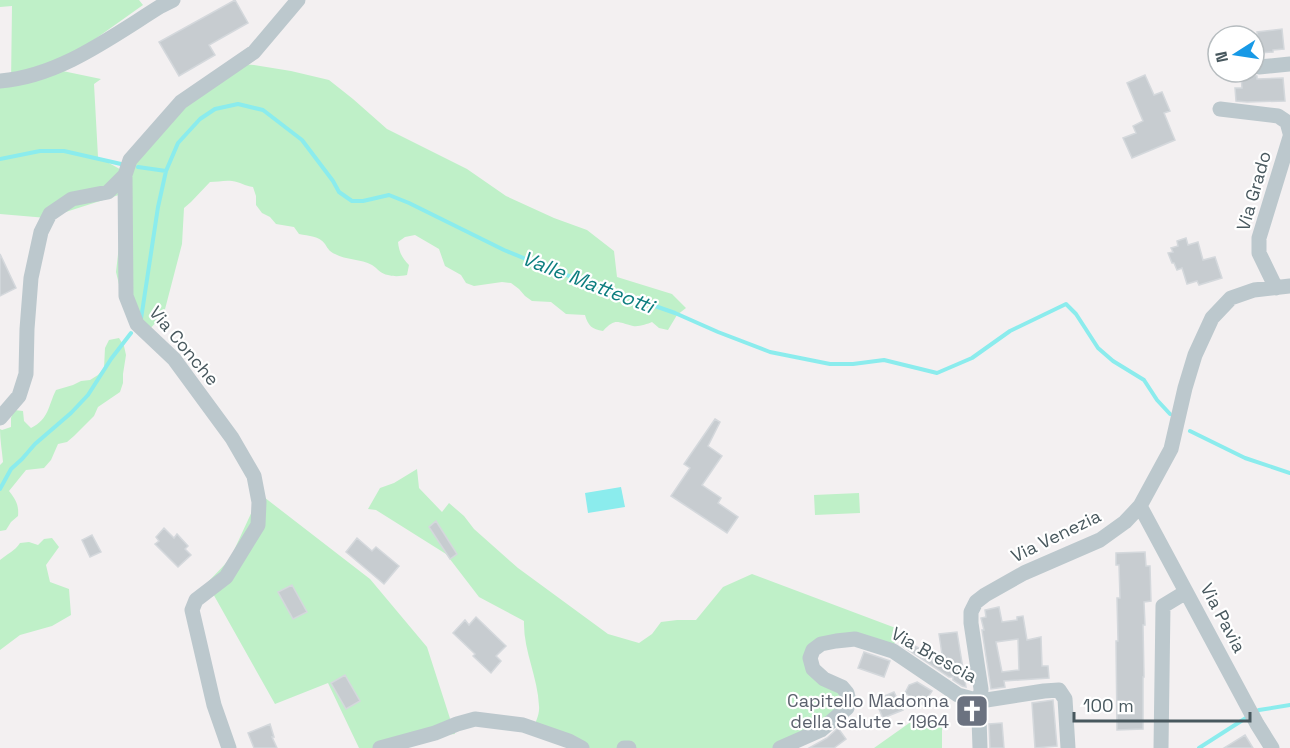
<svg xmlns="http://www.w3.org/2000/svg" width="1290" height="748" font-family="'Space Grotesk',sans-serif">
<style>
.green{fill:#bff0c8}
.water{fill:#8beced}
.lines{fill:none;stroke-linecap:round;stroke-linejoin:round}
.stream{stroke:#8beced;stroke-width:4}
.building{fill:#c7ccd0;stroke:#d4d8dc;stroke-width:1.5;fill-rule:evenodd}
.minor{stroke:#bcc8cd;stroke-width:15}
.labels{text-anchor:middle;stroke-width:4.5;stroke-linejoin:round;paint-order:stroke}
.street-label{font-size:18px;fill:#48585e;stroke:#fff}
.worship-label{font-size:18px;fill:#5b616d;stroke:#fff;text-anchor:end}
.water-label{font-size:20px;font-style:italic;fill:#0d7e7f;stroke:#fff}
</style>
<rect width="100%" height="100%" fill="#f3f0f1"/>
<path class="green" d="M 0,0 L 139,0 L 143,5 L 53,69 L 101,79 L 94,84 L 98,157 L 127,173 L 132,156 L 228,63 L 254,65 L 291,71 L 329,80 L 353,99 L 387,129 L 467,169 L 506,196 L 554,218 L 587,230 L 614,251 L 617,277 L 672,294 L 686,308 L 677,315 L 668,330 L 659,328 L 652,322 C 647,324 639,327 633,326 C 618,323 616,317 603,331 C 592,329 588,326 585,315 L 566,314 L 551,302 L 532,301 L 525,296 L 519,289 L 511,283 L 502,282 L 474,286 L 466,283 L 461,275 L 445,266 L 439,249 L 415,235 L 405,237 L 398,242 C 399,252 402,258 409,265 L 407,275 C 401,276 395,277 388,275 C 381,274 378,269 372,265 C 361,259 346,260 335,254 C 330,252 328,249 325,244 C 319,236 309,236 299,234 L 294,227 L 276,224 L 270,217 L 262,213 L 256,205 L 256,196 L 253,187 C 245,186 240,182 232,181 C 225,180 217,182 210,182 L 191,202 L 184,208 L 182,244 L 164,313 L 149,330 L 125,309 L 116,272 L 125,193 L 47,218 L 0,214 L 0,86 L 11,84 L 12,6 L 0,7 Z
M 119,338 L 124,346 L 126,355 L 123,374 L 123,383 L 120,392 L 98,407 L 94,416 L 74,436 L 67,442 L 58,444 L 51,460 L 44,468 L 26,470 L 9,491 C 16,500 19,505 18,516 L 11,522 L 6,530 L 0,531 L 0,465 L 3,462 C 2,451 0,440 0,429 L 2,430 L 11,427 L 11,418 L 14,410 L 23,411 L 24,421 L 31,428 C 49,419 48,406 56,390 L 73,385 L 81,381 L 90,380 L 98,375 L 104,368 L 105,348 L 109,340 Z
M 417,469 L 419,488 L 442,512 L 449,503 L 464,516 L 474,529 L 518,568 L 608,634 L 639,643 L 652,634 L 661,622 L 677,620 L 696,620 L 723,587 L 752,574 L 893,627 L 898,627 L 893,651 L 836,641 L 810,658 L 842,687 L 847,708 L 780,748 L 568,748 L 533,730 C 535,723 540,714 539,706 C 538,677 523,650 524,621 L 479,597 L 446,554 L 376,510 L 368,509 L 380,488 L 394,483 Z
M 859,493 L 860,513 L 815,515 L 814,495 Z
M 260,494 L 370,579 L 427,647 L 455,734 L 419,737 L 378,748 L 359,748 L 328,683 L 275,704 L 207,583 L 230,559 Z
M 52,538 L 59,547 L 46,565 L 50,582 L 69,589 L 71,615 L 52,626 L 20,635 L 0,650 L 0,560 C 7,554 15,551 20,543 L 29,542 L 38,545 L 44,539 Z
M 922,714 L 942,727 L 942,748 L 874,748 Z"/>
<path class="water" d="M 621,487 L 625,507 L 588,513 L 585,493 Z"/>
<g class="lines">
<path class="stream" d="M 0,159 L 40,151 L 64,151 L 121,164
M 138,167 L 166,171
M 141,319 L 158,207 L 166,171 L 178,143 L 200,119 L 215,109 L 238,104 L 263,110 L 302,140 L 333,181 L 339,192 L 352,201 L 363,201 L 389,195 L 409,203 L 504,250 L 555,271 L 675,313 L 718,332 L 770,352 L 830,364 L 853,364 L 884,360 L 937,373 L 972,358 L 1010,331 L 1066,304 L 1076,314 L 1098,348 L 1113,361 L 1144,380 L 1157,400 L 1170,414
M 1190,431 L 1245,458 L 1290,473
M 0,489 L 11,469 L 22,459 L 35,444 L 71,413 L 88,395 L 111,359 L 131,333
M 1256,712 L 1259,710 L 1290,705
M 1199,748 L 1249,716"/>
</g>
<path class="building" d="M 235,0 L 248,23 L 209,45 L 215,55 L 179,76 L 159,42 Z
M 1282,29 L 1284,49 L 1273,50 L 1273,52 L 1260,53 L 1257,32 Z
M 1145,75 L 1154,95 L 1162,92 L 1170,111 L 1164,113 L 1175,140 L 1132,158 L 1123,138 L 1136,133 L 1133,126 L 1143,121 L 1127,83 Z
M 1254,75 L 1257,76 L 1257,79 L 1283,78 L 1285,101 L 1247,102 L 1236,101 L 1235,88 L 1242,88 L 1241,76 Z
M 1186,238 L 1188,245 L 1198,242 L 1203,260 L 1215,257 L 1222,278 L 1199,285 L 1197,281 L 1187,284 L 1182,268 L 1177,270 L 1174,263 L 1172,263 L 1168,253 L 1173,252 L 1171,248 L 1178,246 L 1177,241 Z
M 0,254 L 16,288 L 0,296 Z
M 715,419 L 720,422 L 708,446 L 722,456 L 702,485 L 721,498 L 718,503 L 738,517 L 727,533 L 671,496 L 690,468 L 684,464 Z
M 436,521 L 457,554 L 450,559 L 429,527 Z
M 164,528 L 174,538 L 177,534 L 188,546 L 185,549 L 191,555 L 178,567 L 155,544 L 159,541 L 156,537 Z
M 92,535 L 101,552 L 90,557 L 82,540 Z
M 357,538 L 372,551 L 376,547 L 399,566 L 384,584 L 346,552 Z
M 1145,552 L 1146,566 L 1150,566 L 1151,601 L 1144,602 L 1145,625 L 1143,625 L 1144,677 L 1143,677 L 1143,729 L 1117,730 L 1116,641 L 1118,641 L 1117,598 L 1120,598 L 1119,565 L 1116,565 L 1116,553 Z
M 292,585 L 307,612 L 293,619 L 278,592 Z
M 999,607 L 1002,622 L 1017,620 L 1017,617 L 1023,616 L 1027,640 L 1041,637 L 1042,666 L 1048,666 L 1049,678 L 1004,681 L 1005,687 L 991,689 L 982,630 L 984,630 L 981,618 L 986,617 L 985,610 ZM 1018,639 L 1019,670 L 1002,672 L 996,642 Z
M 476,617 L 506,646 L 496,656 L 501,661 L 491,673 L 473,656 L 475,654 L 453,633 L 465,620 L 469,625 Z
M 957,632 L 966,687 L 962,686 L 953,680 L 953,677 L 949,677 L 901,645 L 904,640 L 943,661 L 939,634 Z
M 864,652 L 890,661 L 884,677 L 858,668 Z
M 345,675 L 360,701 L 346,709 L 331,683 Z
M 917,682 L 932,691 L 923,705 L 905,693 L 909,685 Z
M 894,692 L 903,710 L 883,718 L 875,700 Z
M 1053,700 L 1057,746 L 1035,748 L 1032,703 Z
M 1002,723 L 1004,748 L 990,748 L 989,724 Z
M 270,724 L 274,737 L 272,737 L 277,748 L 254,748 L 248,733 Z
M 838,728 L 846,739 L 834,748 L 809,748 L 827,738 Z
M 1245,735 L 1253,748 L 1224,748 Z"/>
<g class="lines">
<path class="minor" d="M 1259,67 L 1290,64
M 0,81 C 60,76 111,37 161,6 L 173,0
M 1220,109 L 1278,116 L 1287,122 L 1290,133
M 1276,288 L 1259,253 L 1259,238 L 1290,137
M 0,418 L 19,396 L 26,374 L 27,329 L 31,278 L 41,232 L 50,214 L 72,199 L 108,192 L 125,175
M 1140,506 L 1257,724 L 1272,748
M 229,748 L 214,705 L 192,610 L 196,600 L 226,577 L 258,525 L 259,502 L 254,476 L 232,438 L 174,359 L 137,324 L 126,296 L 125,175 L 130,160 L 181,102 L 254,52 L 298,0
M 380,748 L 435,733 L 457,724 L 475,719 L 523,725 L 569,741 L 582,748
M 624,748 L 629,748
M 780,748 L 821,730 L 847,708 L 849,701 L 847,693 L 842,687 L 824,679 L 813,669 L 810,658 L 813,650 L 821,644 L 836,641 L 855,639 L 893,651 L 958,695 L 980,701 L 1044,691 L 1059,690 L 1065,699 L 1068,748
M 980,748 L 979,718 L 981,689 L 971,623 L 971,612 L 976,602 L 985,595 L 1024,573 L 1100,540 L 1125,522 L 1140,506 L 1171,449 L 1185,388 L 1195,355 L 1212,318 L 1231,298 L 1254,290 L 1290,286
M 1161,748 L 1163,606 L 1186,592"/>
</g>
<defs>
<symbol id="church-square" viewBox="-11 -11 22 22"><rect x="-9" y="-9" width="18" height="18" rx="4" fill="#6b7280" stroke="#fff"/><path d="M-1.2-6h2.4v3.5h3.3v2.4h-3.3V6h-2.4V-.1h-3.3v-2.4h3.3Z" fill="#fff"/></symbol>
</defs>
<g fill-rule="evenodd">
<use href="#church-square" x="953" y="692" width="38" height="38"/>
</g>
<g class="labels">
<g class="street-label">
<text transform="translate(1254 191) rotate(-74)" y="6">Via Grado</text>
<text transform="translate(184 346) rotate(50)" y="6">Via Conche</text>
<text transform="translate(1056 536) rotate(-26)" y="6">Via Venezia</text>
<text transform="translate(1223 618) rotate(62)" y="6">Via Pavia</text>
<text transform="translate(934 655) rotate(29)" y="6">Via Brescia</text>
</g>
<g class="worship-label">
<text x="949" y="707">Capitello Madonna<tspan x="949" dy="21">della Salute - 1964</tspan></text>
</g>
<g class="water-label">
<text transform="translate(588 282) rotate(21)" y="7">Valle Matteotti</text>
</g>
</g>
<g transform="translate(1236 54) rotate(258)"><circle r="28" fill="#ffffff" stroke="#b6bcbf" stroke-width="1.5"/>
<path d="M0-4.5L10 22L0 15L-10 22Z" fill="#1799e6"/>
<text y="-9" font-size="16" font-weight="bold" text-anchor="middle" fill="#48585e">N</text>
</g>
<path d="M1074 712v9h176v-9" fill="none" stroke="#48585e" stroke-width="3"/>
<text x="1083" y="712" font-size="18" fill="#48585e" stroke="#ffffff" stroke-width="4.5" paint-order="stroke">100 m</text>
</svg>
